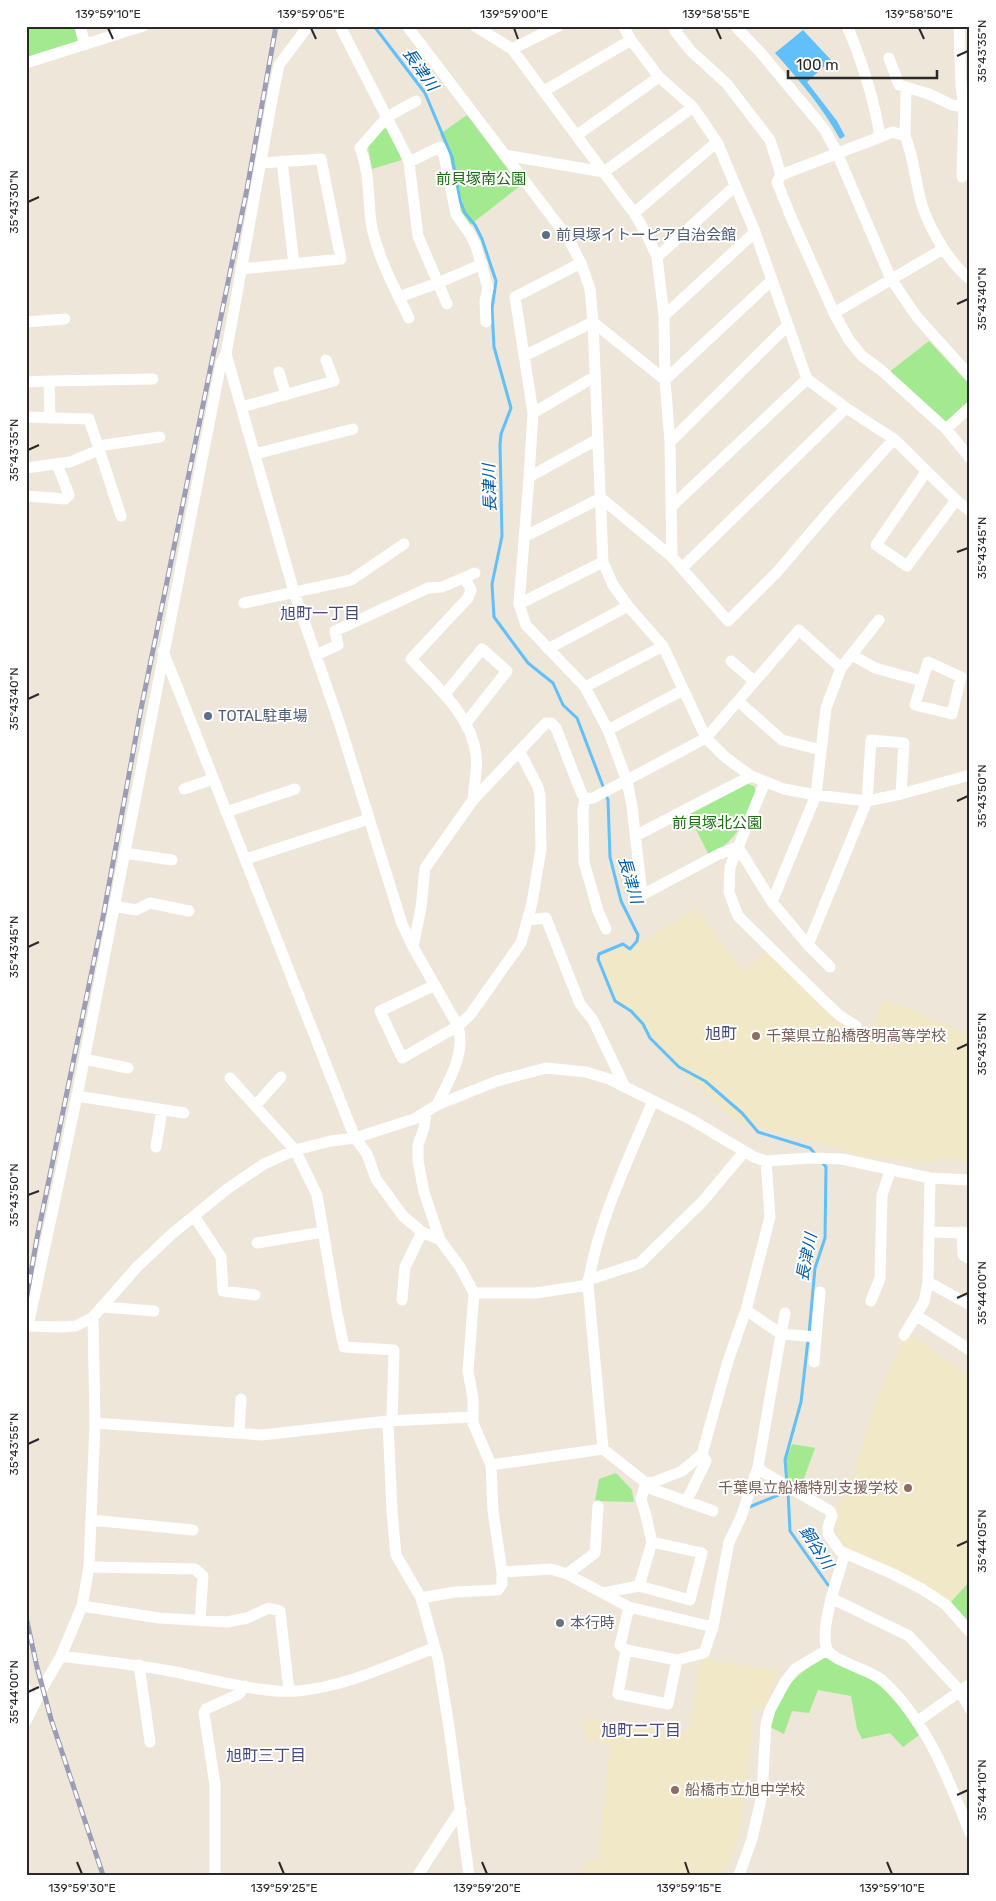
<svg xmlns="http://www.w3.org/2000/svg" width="996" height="1901" font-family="Rubik,'Noto Sans JP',sans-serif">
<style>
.education{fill:#f0e8c6}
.green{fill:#a3e98f}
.water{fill:#61bff9}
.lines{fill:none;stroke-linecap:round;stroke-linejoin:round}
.stream{stroke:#61bff9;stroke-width:3}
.minor{stroke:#fff;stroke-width:11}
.rail-casing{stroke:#9b9cb5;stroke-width:5}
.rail{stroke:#fff;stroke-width:3;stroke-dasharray:9;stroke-linecap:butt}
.ticks{fill:none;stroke:#292929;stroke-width:2}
.service-dot{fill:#5c6f8a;stroke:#fff;stroke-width:2}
.education-dot{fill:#8d6e63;stroke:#fff;stroke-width:2}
.worship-dot{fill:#6b7280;stroke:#fff;stroke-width:2}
.labels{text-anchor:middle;stroke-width:4;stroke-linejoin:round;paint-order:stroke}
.park-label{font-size:15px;fill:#1b6c13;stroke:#fff}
.service-label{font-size:15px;fill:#4e5e75;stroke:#fff;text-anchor:start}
.education-label{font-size:15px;fill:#785e54;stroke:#fff;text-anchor:start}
.worship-label{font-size:15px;fill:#5b616d;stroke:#fff;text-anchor:start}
.water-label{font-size:16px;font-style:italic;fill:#0159a4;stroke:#fff}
.neighbourhood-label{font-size:16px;fill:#45487d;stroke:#fff}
.neatline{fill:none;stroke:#292929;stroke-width:2}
.ticks-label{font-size:12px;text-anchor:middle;fill:#292929}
</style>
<rect width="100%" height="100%" fill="#ede6d9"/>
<path class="education" d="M 696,908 L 744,971 L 768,949 L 846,1027 L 866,1038 L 884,999 L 970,1034 L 970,1162 L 940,1159 L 926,1164 L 861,1155 L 733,1120 L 665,1055 L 645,1032 L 630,1011 L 613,1000 L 614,996 L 600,959 L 600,955 L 622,946 L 625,946 L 630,950 L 638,941 L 646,941 L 656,932 Z
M 910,1335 L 970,1376 L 970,1581 L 951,1602 L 924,1585 L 844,1547 L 836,1530 L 837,1508 L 856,1468 L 855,1467 L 876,1400 L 896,1354 L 905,1338 Z
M 702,1655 L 719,1662 L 779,1670 L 764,1711 L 753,1709 L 752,1737 L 739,1836 L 725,1875 L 579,1875 L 584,1861 L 598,1861 L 610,1744 L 585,1740 L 584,1718 L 688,1733 Z"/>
<path class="green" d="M 26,26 L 74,26 L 78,42 L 26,59 Z
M 467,115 L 520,186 L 470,225 L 460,211 L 449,154 L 440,134 Z
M 382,128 L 389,129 L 398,149 L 402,160 L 372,169 L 368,146 Z
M 929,341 L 970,385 L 970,404 L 944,423 L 888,373 Z
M 746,783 L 754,786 C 757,793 754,798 751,805 C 740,829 733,843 709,855 L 688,814 Z
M 792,1444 L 815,1448 L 801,1487 L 789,1481 L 786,1460 Z
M 616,1473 L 632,1490 L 634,1502 L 595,1501 L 599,1479 Z
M 970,1581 L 970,1623 L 951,1602 Z
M 824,1654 L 863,1672 L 892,1695 L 919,1735 L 903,1747 L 890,1733 L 862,1739 L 857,1729 L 851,1696 L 818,1690 L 809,1713 L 792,1711 L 784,1734 L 770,1727 L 773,1709 L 791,1682 Z"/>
<path class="water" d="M 803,30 L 831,60 L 807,82 L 837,121 L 845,136 L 840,139 C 822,106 799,80 775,53 Z"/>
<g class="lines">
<path class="stream" d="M 374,26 L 425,93 L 452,157 L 460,201 L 465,213 L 475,225 L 482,239 L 496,281 L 492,309 L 494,347 L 511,408 L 501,434 L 500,445 L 502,536 L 492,584 L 494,617 L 528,663 L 553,683 L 563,705 L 577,718 L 604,789
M 606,795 L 608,800 L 610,857 L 621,901 L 638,935 L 637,941 L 630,949 L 623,944 L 599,954 L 598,959 L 615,1001 L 631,1011 L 643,1024 L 650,1038 L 679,1067 L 705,1081 L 742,1113 L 758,1132 L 810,1148 L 815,1154
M 809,1334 L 815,1268 L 825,1238 L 826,1167 L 821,1161
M 787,1483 L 785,1460 L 801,1402 L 808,1340
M 788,1491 L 790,1531 L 828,1585
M 747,1508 L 788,1491 L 788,1489"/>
<path class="minor" d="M 80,26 L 85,45
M 340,26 L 405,153 L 409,162 L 418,236 L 447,304
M 407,26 L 568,238 L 581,263 L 590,289 L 593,322 L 603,562 L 613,585 L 628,606 L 663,646 L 706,738 L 725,757 L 751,776 L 784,789 L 816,795 L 867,801 L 901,794 L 970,775
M 475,26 L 512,49 L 634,213 L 647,235 L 657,257 L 664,316 L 665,380 L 670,442 L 672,557 L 728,621 L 777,572 L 830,510 L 894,439
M 623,26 L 631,40 L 659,77 L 693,107 L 717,142 L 755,232 L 807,379 L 846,408 L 894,439 L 956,500 L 970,511
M 679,26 L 675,31 L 691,51 L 727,84 L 770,140 L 781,175
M 735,26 L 760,52 L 825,130 L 837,153 L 891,279 L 917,317 L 970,376
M 847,26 C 861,58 875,102 880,137
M 959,26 L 961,86 L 964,107 L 962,177
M 512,49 L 558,26
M 889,58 L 899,85 L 929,94 L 952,105 L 970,108
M 26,63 L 143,26
M 544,91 L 631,40
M 577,135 L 659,77
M 905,136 L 906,88
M 504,155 L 604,172 L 693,107
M 282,161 L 294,264
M 409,162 L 440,147 L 444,156 L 456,214 L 470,234 L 476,246 L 488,288 L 485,301 L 486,322
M 634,213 L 717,142
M 657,257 L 735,186
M 581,263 L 515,297 L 533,413 L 529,477 L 519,604 L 526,625 L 585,687 L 608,730 L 627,781 L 632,806 L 642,895 L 719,854 L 738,847 L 772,902 L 808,945 L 830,967
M 241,269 L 341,259 L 321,159 L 261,163
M 970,279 C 950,264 931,231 923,208 C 915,185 915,159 905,136 L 893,132 L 781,175 L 777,182 L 791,217 L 834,313 L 849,340 L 862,356 L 881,370 L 946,429 L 970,458
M 399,297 L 438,283 L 482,264
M 834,313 L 943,249
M 664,316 L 755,232
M 409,318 C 395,289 379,260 372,228 C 367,200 371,175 360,148 L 387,117 L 416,101
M 26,322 L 65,319
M 226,354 L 294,592 L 339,722 L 402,924 L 413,947 L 458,1026 C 466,1054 449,1080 437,1105
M 524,356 L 593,322 L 665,380 L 772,280
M 279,372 L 286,395
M 26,382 L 49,381
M 242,407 L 334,381 L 326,360
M 533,413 L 594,377
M 26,417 L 89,419 L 121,516
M 50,418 L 49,381 L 153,379
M 946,429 L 970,407
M 670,442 L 788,325
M 98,446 L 160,437
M 255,454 L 353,429
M 26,468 L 70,462 L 99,450
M 926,472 L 876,545 L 907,566 L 956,500
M 529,477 L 598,439
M 26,496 L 65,499 L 69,495 L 57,464
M 671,507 L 807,379
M 524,537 L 601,498 L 672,557
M 682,568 L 846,408
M 465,578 L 471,590 L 468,598 L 411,659 C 436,686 471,715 476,754 C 478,767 474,786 473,800
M 244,603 L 351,580 L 404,544
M 519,604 L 603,562
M 548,649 L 628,606
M 163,651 L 355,1138 L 367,1154 L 376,1179 L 403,1216 L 422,1232 L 440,1240
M 316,655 L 338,645 L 335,631 L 428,588 L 442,587 L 475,573
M 852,655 L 875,668 L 922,681
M 731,661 L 754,681
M 928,662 L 961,677 L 952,714 L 915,705 Z
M 585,687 L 663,646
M 445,694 L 482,649 L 507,671 L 466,723
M 738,701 L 782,740 L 821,750
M 608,730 L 683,690
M 765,782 L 730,867 L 729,892 L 738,916 L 821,998 L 839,1015 L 856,1026
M 184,789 L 213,779
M 585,799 L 583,809 L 584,862 L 598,911 L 606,929
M 226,812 L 295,789
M 635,836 L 751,776
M 124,853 L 172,860
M 246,859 L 369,819
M 772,902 L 816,795 L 826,708 L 841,668 L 879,620
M 114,906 L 136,910 L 150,903 L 189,911
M 528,920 L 546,918 L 580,1004 L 593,1020 L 625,1087
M 808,945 L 867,801 L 871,740 L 904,743 L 901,794
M 413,947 L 421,908 L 425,868 L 473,800 L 546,723 L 551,723 L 556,728 L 581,792 L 585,799 L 593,798 L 706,738 L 799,630 L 841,668
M 435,985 L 380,1011 L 402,1058 L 458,1026 L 470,1015 L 521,943 L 532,903 L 541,849 L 540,796 L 538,787 L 520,752
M 84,1059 L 128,1068
M 230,1078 L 295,1150 L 317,1195 L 337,1313 L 344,1347 L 394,1350 L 392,1421
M 77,1096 L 184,1113
M 653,1101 C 629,1158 597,1224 588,1285 L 603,1449 L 646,1483 L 654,1482 L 682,1471 L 702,1454 L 728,1361 L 746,1310
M 255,1106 L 281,1077
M 156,1147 L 162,1110
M 766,1161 L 770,1217 L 746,1310 L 781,1334 L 758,1467 L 763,1472 L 830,1511 L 832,1516 L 828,1527 L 828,1534 L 840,1551 L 893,1574 L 922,1589 L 946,1605 L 970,1632
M 194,1216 L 221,1257 L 223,1291 L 255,1295
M 930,1232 L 970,1233
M 962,1232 L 963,1255 L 970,1259
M 257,1243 L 323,1232
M 588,1280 L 640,1263 L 703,1201 L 744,1152
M 928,1282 L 970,1305
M 474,1293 L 536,1293 L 588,1285
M 402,1300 L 405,1267 L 422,1232
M 871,1301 L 880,1278 L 882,1195 L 891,1169
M 103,1307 L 154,1311
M 785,1313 L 781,1334 L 816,1337
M 917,1316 L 970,1350
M 26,1326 L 60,1327 L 76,1326 L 93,1317 L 137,1267 L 173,1233 L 227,1189 L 264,1164 L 295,1150 L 331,1141 L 355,1138 L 414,1119 L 437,1105 L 497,1081 L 546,1068 L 586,1072 L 609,1079 L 690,1119 L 754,1157 L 766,1161 L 810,1158 L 842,1159 L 930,1178 L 970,1180
M 28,1326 L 77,1096 L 221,363 L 226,354 L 274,89 L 279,65 L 308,26
M 904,1335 L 924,1302 L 928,1282 L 930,1178
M 814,1362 L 820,1292
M 388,1421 L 392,1512 L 396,1555 L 421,1598 L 438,1659 L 449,1727 L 469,1875
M 95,1423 L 262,1435 L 388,1421 L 472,1417
M 239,1433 L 241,1399
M 491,1465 L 603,1449
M 686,1502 L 706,1461 L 702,1454
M 91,1520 L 193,1530
M 845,1554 C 838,1575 819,1629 827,1649 C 831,1661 869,1669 882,1680 C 927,1721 948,1778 970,1833
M 89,1567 L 195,1569 L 203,1576 L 200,1621
M 502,1572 L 551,1569 L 567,1574 L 629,1607 L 713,1627
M 567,1574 L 595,1553 L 598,1506
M 639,1586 L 690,1600 L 702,1553 L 652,1542
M 603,1593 L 639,1586 L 652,1542 L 646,1516 L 641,1499 L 646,1483 L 652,1489 L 713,1511
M 421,1598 L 455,1592 L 498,1590 L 502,1584 L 502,1572 L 493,1511 L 491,1465 L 473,1423 L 473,1398 L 468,1371 L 474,1293 L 460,1267 L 440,1240 L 424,1192 L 418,1161 L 418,1145 L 424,1128 L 426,1112
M 831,1598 L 909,1636 L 960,1691 L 970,1709
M 82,1606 L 159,1618 L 227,1622 L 247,1618 L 269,1608 L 280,1611 L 289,1691
M 629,1607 L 620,1645 L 626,1650 L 677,1660 L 704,1653 L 713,1627 L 729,1542 L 741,1517 L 758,1467
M 626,1650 L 618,1694 L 668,1704 L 677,1660
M 61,1656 C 97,1661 134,1664 170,1671 C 207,1678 261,1694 297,1691 C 345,1687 389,1665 434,1648
M 139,1665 L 150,1742
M 26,1689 L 32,1707
M 26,1721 L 43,1687 L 61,1656 L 82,1606 L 89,1567 L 95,1423 L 93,1317
M 918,1721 L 970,1684
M 215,1875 L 215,1785 L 204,1713 L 206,1709 L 239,1694 L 245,1686
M 418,1875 L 461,1809
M 739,1875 L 752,1839 L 762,1795 L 766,1724 L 770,1710 L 785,1682 L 795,1669 L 827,1650"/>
<defs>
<path id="rail" d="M 26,1301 L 37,1238 L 104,912 L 140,714 L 247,189 L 276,26
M 26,1617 L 37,1667 L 51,1719 L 103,1875"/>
</defs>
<use href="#rail" class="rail-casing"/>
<use href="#rail" class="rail"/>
</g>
<path class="ticks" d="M 108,28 L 113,39M 311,28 L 316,39M 514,28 L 518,39M 716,28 L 721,39M 919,28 L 924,39M 957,56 L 968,51M 28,202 L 39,197M 957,304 L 968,299M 28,450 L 39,445M 957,552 L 968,548M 28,699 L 39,694M 957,801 L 968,796M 28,947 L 39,942M 957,1049 L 968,1044M 28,1195 L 39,1191M 957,1298 L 968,1293M 28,1444 L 39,1439M 957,1546 L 968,1541M 28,1692 L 39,1687M 957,1795 L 968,1790M 77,1862 L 82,1874M 279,1862 L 284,1874M 482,1862 L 487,1874M 685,1862 L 689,1874M 887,1862 L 892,1874"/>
<g class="service-dot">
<circle cx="546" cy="235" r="5"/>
<circle cx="208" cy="716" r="5"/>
</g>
<g class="education-dot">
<circle cx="756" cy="1036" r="5"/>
<circle cx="908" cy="1488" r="5"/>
<circle cx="675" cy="1790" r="5"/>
</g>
<circle class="worship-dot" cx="560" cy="1623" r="5"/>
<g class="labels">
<g class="park-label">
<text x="481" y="184">前貝塚南公園</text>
<text x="717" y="828">前貝塚北公園</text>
</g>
<g class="service-label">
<text x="556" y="240">前貝塚イトーピア自治会館</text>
<text x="218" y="721">TOTAL駐車場</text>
</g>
<g class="education-label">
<text x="766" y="1041">千葉県立船橋啓明高等学校</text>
<text x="898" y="1493" text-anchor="end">千葉県立船橋特別支援学校</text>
<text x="685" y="1795">船橋市立旭中学校</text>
</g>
<g class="worship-label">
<text x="570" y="1628">本行時</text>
</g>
<g class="water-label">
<text transform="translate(421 69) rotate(55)" y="6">長津川</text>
<text transform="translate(489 488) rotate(-92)" y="6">長津川</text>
<text transform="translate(631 880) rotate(74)" y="6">長津川</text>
<text transform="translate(806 1257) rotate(-79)" y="6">長津川</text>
<text transform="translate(817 1547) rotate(57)" y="6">銅谷川</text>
</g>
<g class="neighbourhood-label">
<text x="320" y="619">旭町一丁目</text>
<text x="721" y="1039">旭町</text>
<text x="641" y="1736">旭町二丁目</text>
<text x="266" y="1761">旭町三丁目</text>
</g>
</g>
<rect width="996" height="1901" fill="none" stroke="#ffffff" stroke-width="55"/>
<path d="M788 70v8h149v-8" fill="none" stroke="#292929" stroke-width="2.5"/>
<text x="796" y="70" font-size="15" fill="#292929" stroke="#ffffff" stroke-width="4" paint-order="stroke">100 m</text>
<rect x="28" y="28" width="940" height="1846" class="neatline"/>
<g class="ticks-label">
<text x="108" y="18">139°59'10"E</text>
<text x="311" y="18">139°59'05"E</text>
<text x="514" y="18">139°59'00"E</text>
<text x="716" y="18">139°58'55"E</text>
<text x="919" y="18">139°58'50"E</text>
<text transform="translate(982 51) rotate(-90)" y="4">35°43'35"N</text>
<text transform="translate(14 202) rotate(-90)" y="4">35°43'30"N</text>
<text transform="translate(982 299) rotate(-90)" y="4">35°43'40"N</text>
<text transform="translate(14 450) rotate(-90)" y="4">35°43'35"N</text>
<text transform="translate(982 548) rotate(-90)" y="4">35°43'45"N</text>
<text transform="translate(14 699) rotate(-90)" y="4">35°43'40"N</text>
<text transform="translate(982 796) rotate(-90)" y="4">35°43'50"N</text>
<text transform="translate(14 947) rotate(-90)" y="4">35°43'45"N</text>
<text transform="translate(982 1044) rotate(-90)" y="4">35°43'55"N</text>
<text transform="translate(14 1195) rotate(-90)" y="4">35°43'50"N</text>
<text transform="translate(982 1293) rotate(-90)" y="4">35°44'00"N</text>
<text transform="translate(14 1444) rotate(-90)" y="4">35°43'55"N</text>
<text transform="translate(982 1541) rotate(-90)" y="4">35°44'05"N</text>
<text transform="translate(14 1692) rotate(-90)" y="4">35°44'00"N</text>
<text transform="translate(982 1790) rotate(-90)" y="4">35°44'10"N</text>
<text x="82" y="1892">139°59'30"E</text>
<text x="284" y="1892">139°59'25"E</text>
<text x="487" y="1892">139°59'20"E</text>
<text x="689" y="1892">139°59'15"E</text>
<text x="892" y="1892">139°59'10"E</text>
</g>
</svg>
